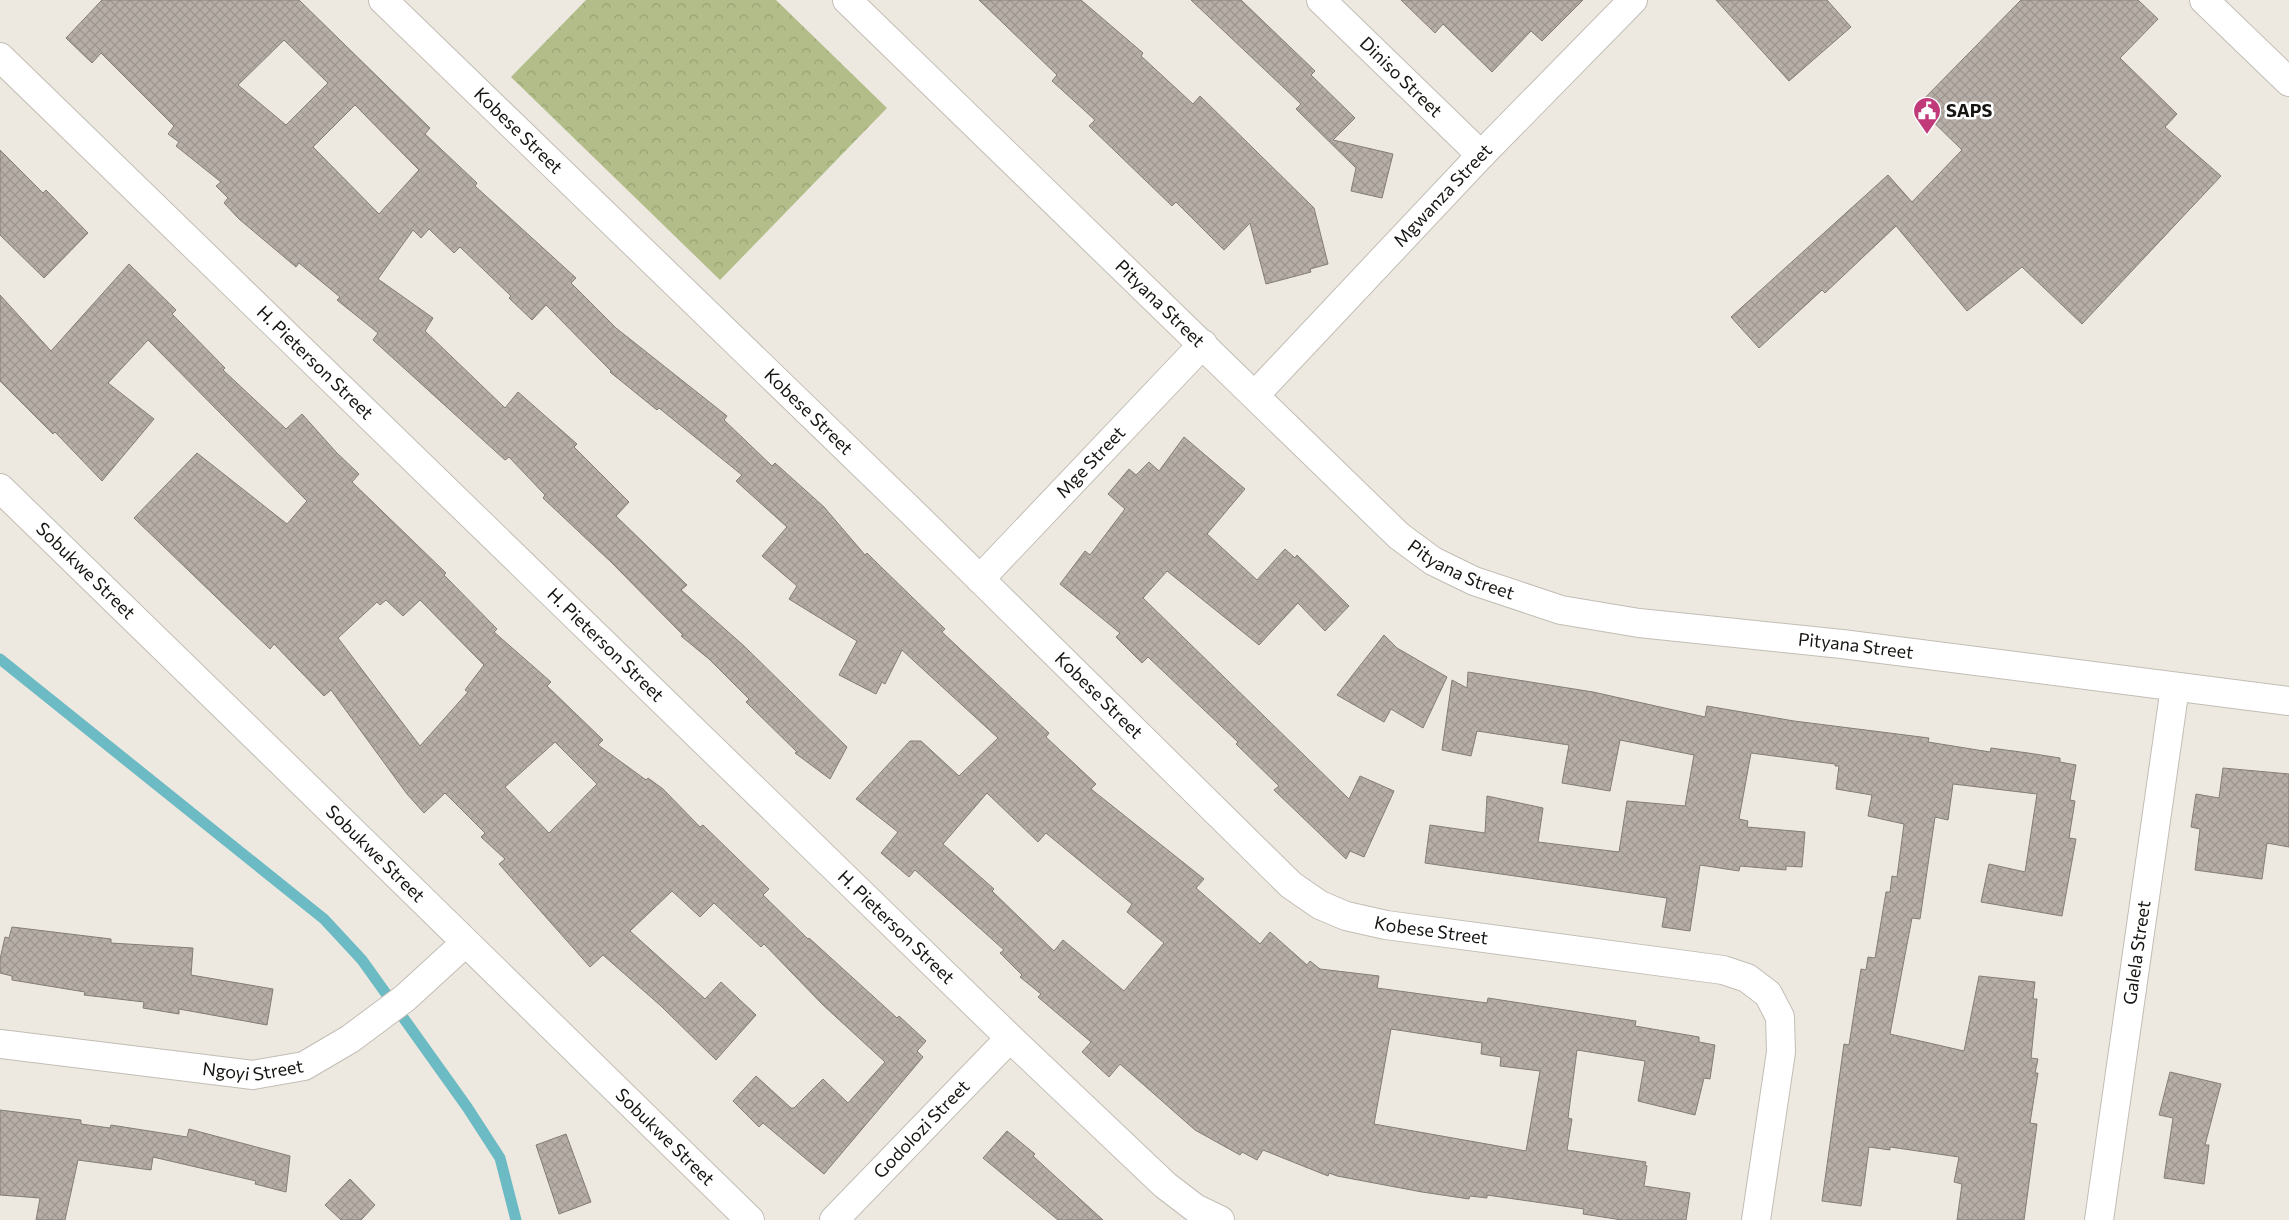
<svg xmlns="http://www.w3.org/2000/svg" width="2289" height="1220" font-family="Commissioner,sans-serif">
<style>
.park{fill:url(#park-crowns)}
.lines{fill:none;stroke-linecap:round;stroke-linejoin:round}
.stream{stroke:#6bbac4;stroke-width:11}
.building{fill:url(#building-cross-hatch);stroke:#847c77;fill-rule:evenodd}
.minor-casing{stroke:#c2bdb5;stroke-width:30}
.minor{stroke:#fff;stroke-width:28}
.labels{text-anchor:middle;stroke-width:5;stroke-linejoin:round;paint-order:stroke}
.street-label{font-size:18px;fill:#171512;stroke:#fff}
.poi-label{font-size:18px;font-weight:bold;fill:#171512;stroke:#fff;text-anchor:start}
</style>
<defs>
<pattern id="park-crowns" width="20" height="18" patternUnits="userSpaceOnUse" patternTransform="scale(1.25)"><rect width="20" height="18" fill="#b2bd89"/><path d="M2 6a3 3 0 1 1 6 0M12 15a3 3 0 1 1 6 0" fill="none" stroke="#98a275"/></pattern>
<pattern id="building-cross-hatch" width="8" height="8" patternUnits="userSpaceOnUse" patternTransform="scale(1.25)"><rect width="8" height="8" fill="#b6aea7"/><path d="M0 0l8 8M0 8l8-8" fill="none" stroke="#9c958f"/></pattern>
</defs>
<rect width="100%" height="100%" fill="#eee9e0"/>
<path class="park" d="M 586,0 L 776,0 L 887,108 L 720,280 L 511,77 Z"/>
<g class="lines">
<path class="stream" d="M 0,659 L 324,919 L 362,960 L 467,1107 L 500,1158 L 516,1220"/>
</g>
<path class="building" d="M 102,0 L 299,0 L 430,128 L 425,134 L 477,183 L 475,186 L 576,278 L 571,283 L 616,328 L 727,416 L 724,420 L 772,466 L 775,463 L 824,507 L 865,555 L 867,553 L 879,565 L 945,629 L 942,632 L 1049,733 L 1046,737 L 1096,784 L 1091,789 L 1204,879 L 1196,888 L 1260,944 L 1270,932 L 1307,965 L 1310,961 L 1320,969 L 1379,976 L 1377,988 L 1487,1003 L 1488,998 L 1636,1021 L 1635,1026 L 1699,1037 L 1699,1042 L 1715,1045 L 1710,1079 L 1704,1078 L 1695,1115 L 1638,1101 L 1645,1061 L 1577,1050 L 1568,1118 L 1572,1119 L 1567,1150 L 1646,1162 L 1645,1165 L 1647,1166 L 1644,1186 L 1690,1193 L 1686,1220 L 1622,1220 L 1583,1214 L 1584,1209 L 1487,1195 L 1487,1198 L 1470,1196 L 1469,1199 L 1422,1192 L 1337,1176 L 1329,1173 L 1328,1176 L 1263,1150 L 1257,1160 L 1242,1152 L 1240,1155 L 1195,1130 L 1120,1064 L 1109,1077 L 1082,1052 L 1091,1042 L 1038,997 L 1041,994 L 1020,977 L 1022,975 L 1000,953 L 1004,950 L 915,870 L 909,877 L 881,853 L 898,832 L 856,799 L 910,741 L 921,741 L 959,776 L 998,738 L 902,650 L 885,684 L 882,682 L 876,694 L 839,675 L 857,641 L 789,599 L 797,586 L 762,556 L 787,527 L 736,481 L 742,475 L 659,408 L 657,410 L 610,372 L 611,371 L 546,305 L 532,320 L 509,298 L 511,296 L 460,247 L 454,253 L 429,229 L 421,238 L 413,230 L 378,279 L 433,318 L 425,331 L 505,408 L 518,392 L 577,444 L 574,447 L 629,502 L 616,516 L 687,585 L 681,590 L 744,646 L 847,747 L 830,779 L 795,753 L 797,752 L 746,702 L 749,699 L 709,659 L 681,636 L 683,635 L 611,562 L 543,498 L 545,495 L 509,457 L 505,460 L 373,340 L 378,333 L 337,300 L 340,297 L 299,263 L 296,267 L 239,219 L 224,203 L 228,198 L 216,186 L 221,182 L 176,146 L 179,142 L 168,134 L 174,126 L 101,53 L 92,63 L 66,38 ZM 284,40 L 328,83 L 286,125 L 238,85 ZM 355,105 L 419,170 L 379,214 L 313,147 ZM 987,793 L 1038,842 L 1046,833 L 1132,904 L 1127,912 L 1164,943 L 1124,991 L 1063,940 L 1054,951 L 992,891 L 994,889 L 943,844 ZM 1391,1029 L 1482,1043 L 1481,1054 L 1501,1057 L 1500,1066 L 1540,1071 L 1526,1151 L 1374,1124 Z
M 979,0 L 1081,0 L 1143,53 L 1141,56 L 1193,104 L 1200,96 L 1314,208 L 1328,264 L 1310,269 L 1311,272 L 1266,284 L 1250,223 L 1224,250 L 1176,202 L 1172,206 L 1089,126 L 1095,120 L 1052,81 L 1057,75 Z
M 1191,0 L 1241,0 L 1315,71 L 1311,75 L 1355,118 L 1333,140 L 1393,154 L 1382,198 L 1351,191 L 1356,168 L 1296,109 L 1301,104 Z
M 1401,0 L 1583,0 L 1542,41 L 1531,31 L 1492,72 L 1443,24 L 1435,33 Z
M 1716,0 L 1827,0 L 1851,27 L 1789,81 Z
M 2021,0 L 2138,0 L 2158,19 L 2120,58 L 2177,114 L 2165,127 L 2221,176 L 2082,324 L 2022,267 L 1967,311 L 1896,226 L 1825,293 L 1822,290 L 1759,348 L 1731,317 L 1888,175 L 1912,202 L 1962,150 L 1917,106 Z
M 0,150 L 43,193 L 46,190 L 88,233 L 44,278 L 0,235 Z
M 129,264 L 176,310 L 172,314 L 225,368 L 223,370 L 286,429 L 302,414 L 336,452 L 359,474 L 352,482 L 446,573 L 444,575 L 497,629 L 494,632 L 551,682 L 547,686 L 603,740 L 598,745 L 646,780 L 648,778 L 663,789 L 700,827 L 703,825 L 769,889 L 763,895 L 808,939 L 809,938 L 897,1018 L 899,1016 L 926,1041 L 917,1051 L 923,1057 L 824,1174 L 763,1123 L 759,1127 L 733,1101 L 756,1076 L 791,1108 L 794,1108 L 823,1079 L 848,1103 L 885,1062 L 823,1005 L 764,944 L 761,947 L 714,903 L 700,917 L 672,891 L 630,931 L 705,999 L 721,982 L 756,1015 L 716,1060 L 661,1006 L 603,955 L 590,967 L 499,864 L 505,859 L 481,837 L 485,833 L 445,793 L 424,813 L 407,794 L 331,690 L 324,696 L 274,644 L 270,649 L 134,518 L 197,453 L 287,524 L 307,501 L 148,340 L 108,383 L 154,419 L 102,481 L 55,432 L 53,434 L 0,381 L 0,295 L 51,351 ZM 386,600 L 403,616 L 420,600 L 484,665 L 465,690 L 468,692 L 420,746 L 338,638 L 377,602 L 380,605 ZM 555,742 L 597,784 L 549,833 L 505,787 Z
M 1184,437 L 1245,489 L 1207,534 L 1257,580 L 1285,549 L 1295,558 L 1297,555 L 1349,606 L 1325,631 L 1298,603 L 1259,645 L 1167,571 L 1143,598 L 1349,799 L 1360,776 L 1394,791 L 1364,857 L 1350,851 L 1346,859 L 1274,790 L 1279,786 L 1236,744 L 1238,742 L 1148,657 L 1142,663 L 1116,637 L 1120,633 L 1060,584 L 1085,551 L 1090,555 L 1125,509 L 1108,494 L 1129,469 L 1136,475 L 1149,462 L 1159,471 Z
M 1384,635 L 1397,648 L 1447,677 L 1423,728 L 1391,709 L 1384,722 L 1337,695 Z
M 1468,672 L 1593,692 L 1705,717 L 1707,706 L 1794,721 L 1929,738 L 1928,742 L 1990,752 L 1991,748 L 2028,753 L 2060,758 L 2060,762 L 2076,765 L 2070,800 L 2075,801 L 2069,838 L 2076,839 L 2062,916 L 1981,902 L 1989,864 L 2025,872 L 2037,794 L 1953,784 L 1948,820 L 1935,817 L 1920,919 L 1912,918 L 1890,1034 L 1964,1051 L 1979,976 L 2035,982 L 2033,999 L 2037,999 L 2031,1058 L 2038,1059 L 2035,1073 L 2038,1073 L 2030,1123 L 2037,1124 L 2024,1220 L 1957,1220 L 1962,1184 L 1954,1182 L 1959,1157 L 1890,1147 L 1890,1150 L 1869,1147 L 1861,1206 L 1822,1201 L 1844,1044 L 1849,1045 L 1861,969 L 1866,970 L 1868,957 L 1875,958 L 1886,892 L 1890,892 L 1892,876 L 1897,877 L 1904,824 L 1868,816 L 1872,795 L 1836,789 L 1839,766 L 1835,766 L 1835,764 L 1751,753 L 1739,819 L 1748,821 L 1747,827 L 1805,832 L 1802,867 L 1786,866 L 1786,870 L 1740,866 L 1739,871 L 1700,865 L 1690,931 L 1662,927 L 1667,898 L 1425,863 L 1430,825 L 1485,833 L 1487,796 L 1543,808 L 1538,842 L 1619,852 L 1627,801 L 1685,806 L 1694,755 L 1620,740 L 1610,791 L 1562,783 L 1569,745 L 1477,731 L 1471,756 L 1442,750 L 1452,680 L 1467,688 Z
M 2223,768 L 2289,774 L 2289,847 L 2267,843 L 2262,879 L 2195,870 L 2200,829 L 2191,827 L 2196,794 L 2219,798 Z
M 12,927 L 111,939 L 111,943 L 193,948 L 191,975 L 273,989 L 267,1025 L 179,1009 L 179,1014 L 143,1008 L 144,1002 L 84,995 L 85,992 L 12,980 L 12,976 L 0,973 L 0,959 L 5,937 L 9,938 Z
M 2170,1072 L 2221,1084 L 2205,1145 L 2209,1145 L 2204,1184 L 2164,1178 L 2173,1118 L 2159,1115 Z
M 0,1110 L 81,1120 L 81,1124 L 110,1128 L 111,1125 L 187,1137 L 189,1129 L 290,1156 L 286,1192 L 255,1184 L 256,1181 L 153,1157 L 151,1170 L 78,1160 L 65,1220 L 36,1220 L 40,1198 L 0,1195 Z
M 1007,1131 L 1035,1154 L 1033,1156 L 1103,1220 L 1058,1220 L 983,1158 Z
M 566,1134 L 591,1202 L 559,1214 L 536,1145 Z
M 350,1179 L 375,1205 L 361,1220 L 341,1220 L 325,1205 Z"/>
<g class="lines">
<defs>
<g id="minor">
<path id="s1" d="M 383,0 L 911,511 L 1291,885 L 1320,905 L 1346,916 L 1386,925 L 1723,970 L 1747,978 L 1768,994 L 1780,1017 L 1781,1052 L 1756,1220"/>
<path id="s2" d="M 847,0 L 1399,536 L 1433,561 L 1474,581 L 1561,610 L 1639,623 L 1842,644 L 2289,701"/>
<path id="s3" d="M 1321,0 L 1481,155"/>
<path d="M 2204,0 L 2289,82"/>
<path id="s4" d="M 0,57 L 1010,1038 L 1165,1185 L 1195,1208 L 1220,1220"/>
<path id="s5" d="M 1255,395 L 1481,155 L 1633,0"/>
<path id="s6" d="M 0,488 C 251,731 500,977 750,1220"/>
<path id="s7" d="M 980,579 L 1203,344"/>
<path id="s8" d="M 0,1044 L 253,1075 L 304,1066 L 350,1039 L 405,998 L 465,943"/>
<path id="s9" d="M 834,1220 L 1010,1038"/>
<path id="s10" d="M 2099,1220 L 2175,687"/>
</g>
</defs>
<use href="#minor" class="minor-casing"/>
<use href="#minor" class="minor"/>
</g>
<defs>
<symbol id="civic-pin" viewBox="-11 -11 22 30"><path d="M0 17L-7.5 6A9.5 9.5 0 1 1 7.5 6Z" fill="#c03978" stroke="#fff"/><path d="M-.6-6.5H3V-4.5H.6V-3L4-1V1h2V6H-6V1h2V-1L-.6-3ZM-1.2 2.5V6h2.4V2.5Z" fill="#fff"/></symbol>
</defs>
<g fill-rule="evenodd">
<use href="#civic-pin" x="1911" y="95" width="32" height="43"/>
</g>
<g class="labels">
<g class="street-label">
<text dy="6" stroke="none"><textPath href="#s3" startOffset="111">Diniso Street</textPath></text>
<text dy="6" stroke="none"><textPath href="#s1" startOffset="188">Kobese Street</textPath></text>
<text dy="6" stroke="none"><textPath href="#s5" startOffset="274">Mgwanza Street</textPath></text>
<text dy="6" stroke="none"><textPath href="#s2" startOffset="436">Pityana Street</textPath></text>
<text dy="6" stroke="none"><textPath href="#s4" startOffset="439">H. Pieterson Street</textPath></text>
<text dy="6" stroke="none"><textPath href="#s1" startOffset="592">Kobese Street</textPath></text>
<text dy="6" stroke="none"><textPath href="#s7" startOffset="161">Mge Street</textPath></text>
<text dy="6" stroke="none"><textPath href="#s2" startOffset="841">Pityana Street</textPath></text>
<text dy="6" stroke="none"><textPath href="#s6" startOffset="119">Sobukwe Street</textPath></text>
<text dy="6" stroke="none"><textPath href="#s4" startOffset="844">H. Pieterson Street</textPath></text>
<text dy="6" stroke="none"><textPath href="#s2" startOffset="1246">Pityana Street</textPath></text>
<text dy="6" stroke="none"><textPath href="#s1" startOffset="998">Kobese Street</textPath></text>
<text dy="6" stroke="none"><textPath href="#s6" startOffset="524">Sobukwe Street</textPath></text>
<text dy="6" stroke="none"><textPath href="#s4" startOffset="1249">H. Pieterson Street</textPath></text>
<text dy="6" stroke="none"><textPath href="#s1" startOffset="1418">Kobese Street</textPath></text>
<text dy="6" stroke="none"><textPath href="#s10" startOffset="270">Galela Street</textPath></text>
<text dy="6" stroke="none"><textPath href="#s8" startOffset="255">Ngoyi Street</textPath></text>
<text dy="6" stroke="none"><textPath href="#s9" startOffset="126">Godolozi Street</textPath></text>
<text dy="6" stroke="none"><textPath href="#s6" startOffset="929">Sobukwe Street</textPath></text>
</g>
<g class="poi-label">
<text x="1946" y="117">SAPS</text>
</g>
</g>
</svg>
